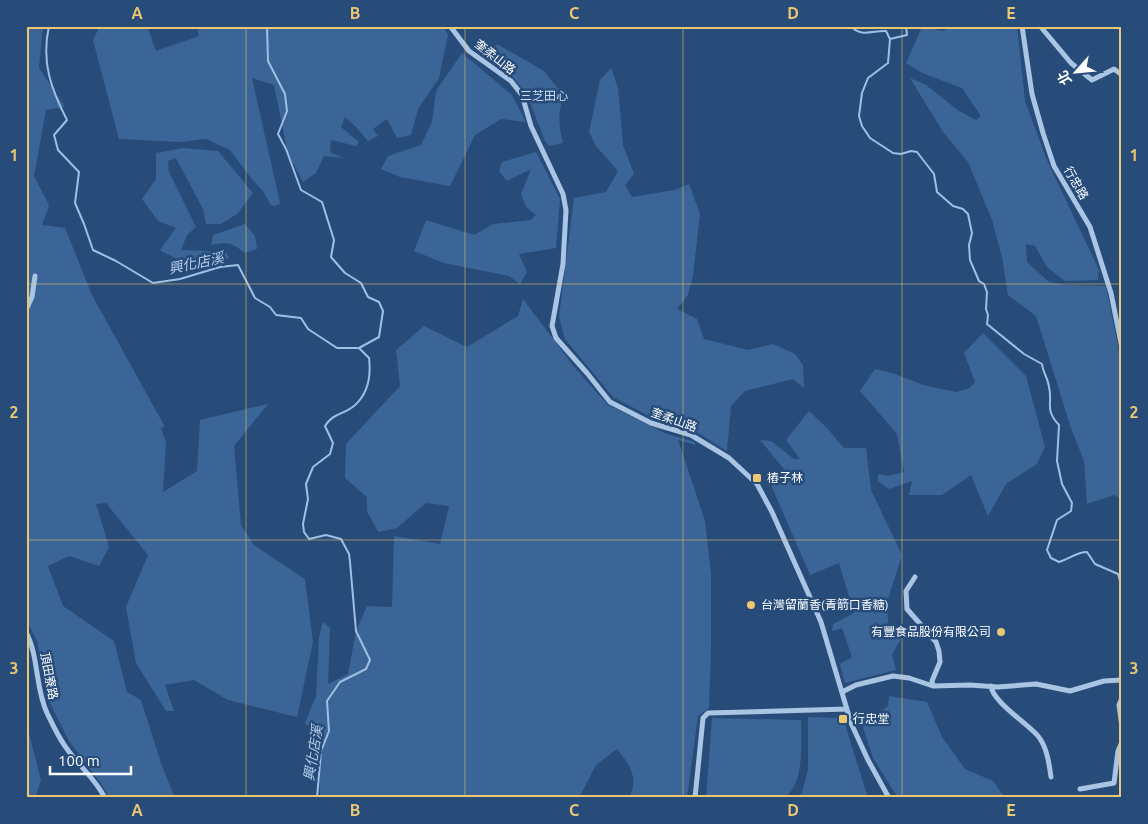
<svg xmlns="http://www.w3.org/2000/svg" width="1148" height="824" font-family="Ubuntu,'Noto Sans TC',sans-serif">
<style>
.green{fill:#3b6597}
.lines{fill:none;stroke-linecap:round;stroke-linejoin:round}
.stream{stroke:#9fbfe4;stroke-width:2}
.minor{stroke:#aac4e3;stroke-width:5}
.grid{fill:none;stroke:#ebc771;stroke-width:1;stroke-opacity:0.55}
.poi-dot{fill:#ebc771;stroke:#274c7a;stroke-width:2}
.labels{text-anchor:middle;stroke-width:5;stroke-linejoin:round;paint-order:stroke}
.street-label{font-size:12px;fill:#fff;stroke:#274c7a}
.park-label{font-size:12px;fill:#cddef3;stroke:#274c7a}
.poi-label{font-size:12px;fill:#fff;stroke:#274c7a;text-anchor:start}
.water-label{font-size:14px;font-style:italic;fill:#b5ceeb;stroke:#274c7a}
.neatline{fill:none;stroke:#ebc771;stroke-width:2}
.grid-label{font-size:16px;text-anchor:middle;font-weight:bold;fill:#ebc771}
</style>
<rect width="100%" height="100%" fill="#274c7a"/>
<path class="green" d="M 26,26 L 43,26 L 39,68 L 65,107 L 46,110 L 34,176 L 49,205 L 42,225 L 65,228 L 92,295 L 165,427 L 161,428 L 166,443 L 163,492 L 197,471 L 200,420 L 268,404 L 234,446 L 241,525 L 254,545 L 305,579 L 313,642 L 297,717 L 228,700 L 194,680 L 165,685 L 174,711 L 166,711 L 136,663 L 126,607 L 148,555 L 106,503 L 96,504 L 109,547 L 99,566 L 69,556 L 48,566 L 63,606 L 114,641 L 127,692 L 141,700 L 162,766 L 175,798 L 109,798 L 102,785 L 69,741 L 51,705 L 37,641 L 26,620 Z
M 100,26 L 147,26 L 156,51 L 199,36 L 197,26 L 443,26 L 448,35 L 439,78 L 418,109 L 411,135 L 397,138 L 387,119 L 373,129 L 378,136 L 368,141 L 355,126 L 345,117 L 341,127 L 359,142 L 356,146 L 331,140 L 330,152 L 343,158 L 324,156 L 316,173 L 303,182 L 288,154 L 274,85 L 252,78 L 278,194 L 280,204 L 274,206 L 270,204 L 263,191 L 251,178 L 230,150 L 206,139 L 181,142 L 119,139 L 93,40 Z
M 953,26 L 1017,26 L 1025,101 L 1046,158 L 1099,270 L 1098,280 L 1065,281 L 1047,267 L 1035,246 L 1026,244 L 1027,262 L 1049,282 L 1064,285 L 1106,286 L 1122,367 L 1122,499 L 1114,495 L 1087,504 L 1084,461 L 1070,425 L 1036,316 L 1008,295 L 1002,257 L 992,220 L 968,162 L 943,132 L 910,78 L 926,85 L 959,111 L 976,120 L 981,116 L 962,88 L 922,73 L 906,63 L 922,27 L 943,31 Z
M 497,44 L 544,71 L 564,96 C 557,113 559,126 563,143 L 549,146 L 545,141 L 527,95 L 513,77 L 488,58 Z
M 462,53 L 512,95 L 526,122 L 501,119 L 475,135 L 450,186 L 400,177 L 381,169 L 388,156 L 421,145 L 432,122 L 436,91 Z
M 611,68 L 618,88 L 623,145 L 634,174 L 625,185 L 632,197 L 675,190 L 689,184 L 700,214 L 693,275 L 688,295 L 677,309 L 697,319 L 704,339 L 748,350 L 773,344 L 795,354 L 803,365 L 804,388 L 793,379 L 745,391 L 731,406 L 727,451 L 681,422 L 651,417 L 613,397 L 565,339 L 559,317 L 574,198 L 606,192 L 618,171 L 596,146 L 589,132 L 600,80 Z
M 183,148 L 218,151 L 253,193 L 237,214 L 221,224 L 206,224 L 203,209 L 176,158 L 168,161 L 169,172 L 196,227 L 187,235 L 181,250 L 226,252 L 229,258 C 197,265 189,267 160,250 L 176,228 L 158,221 L 142,199 L 156,179 L 156,153 Z
M 536,152 L 560,199 L 556,248 L 519,254 L 527,272 L 520,284 L 509,276 L 444,263 L 414,251 L 426,220 L 474,235 L 493,224 L 531,220 L 536,215 L 526,207 L 521,194 L 531,169 L 507,181 L 499,171 L 502,162 Z
M 245,224 L 255,236 L 257,249 L 245,253 C 231,242 228,242 211,245 L 213,235 Z
M 523,299 L 575,368 L 608,405 L 667,434 L 695,442 L 695,445 L 678,440 L 705,521 L 711,574 L 711,649 L 709,708 L 698,716 L 687,798 L 629,798 C 639,777 630,765 617,749 L 596,765 L 579,798 L 322,798 L 320,795 L 318,735 L 305,723 L 316,696 L 319,637 L 323,622 L 330,628 L 328,684 L 348,674 L 356,631 L 367,606 L 392,607 L 394,536 L 440,544 L 449,506 L 426,503 L 397,528 L 378,532 L 367,511 L 367,497 L 345,478 L 346,444 L 400,386 L 396,350 L 424,326 L 467,347 L 518,316 Z
M 983,333 L 1026,376 L 1045,447 L 1037,464 L 1006,484 L 988,516 L 971,475 L 942,495 L 909,495 L 912,481 L 889,489 L 878,481 L 878,474 L 887,476 L 904,472 L 897,434 L 860,391 L 875,369 L 895,374 L 923,385 L 956,392 L 970,388 L 975,382 L 964,353 Z
M 809,411 L 827,428 L 844,448 L 866,448 L 871,490 L 902,555 L 887,602 L 888,623 L 901,638 L 892,655 L 896,670 L 845,683 L 840,664 L 852,657 L 842,628 L 832,631 L 833,624 L 854,613 L 839,563 L 810,575 L 771,485 L 784,469 L 760,440 L 771,441 L 794,459 L 800,459 L 786,440 Z
M 889,696 L 927,702 L 942,737 L 965,769 L 993,781 L 1005,798 L 898,798 L 873,758 L 863,727 L 888,706 Z
M 808,717 L 843,718 L 868,798 L 796,798 L 802,793 L 808,769 Z
M 712,718 L 801,720 C 801,742 805,784 784,798 L 706,798 Z
M 26,722 L 41,780 L 35,798 L 26,798 Z"/>
<g class="lines">
<path class="stream" d="M 49,26 C 41,62 51,89 67,120 L 54,135 L 58,150 L 79,172 L 75,203 L 84,224 L 93,250 L 116,261 L 153,283 L 180,279 L 220,267 L 238,265 L 255,298 L 270,307 L 276,315 L 301,318 L 308,329 L 337,348 L 359,348 L 369,358 C 371,375 368,394 354,406 C 343,415 333,413 325,426 L 333,443 L 330,454 L 313,467 L 306,484 L 308,499 L 303,524 L 304,532 L 309,539 L 326,535 L 341,539 L 349,554 L 350,562 L 356,631 L 370,660 L 366,669 L 340,682 L 327,701 L 329,731 L 321,751 L 317,798
M 267,26 L 268,61 L 285,94 L 287,111 L 278,134 L 286,149 L 301,190 L 322,202 L 334,240 L 331,257 L 345,273 L 361,283 L 368,297 L 379,302 L 383,311 L 379,337 L 359,348
M 851,26 C 861,38 874,30 886,31 L 890,39
M 906,26 L 907,35 L 890,39 L 888,63 L 868,78 L 862,93 L 859,116 L 862,126 L 870,138 L 893,153 L 901,154 L 911,151 L 917,152 L 934,174 L 937,192 L 953,206 L 963,209 L 968,214 L 972,233 L 969,245 L 970,260 L 979,281 L 984,284 L 987,292 L 986,309 L 988,315 L 987,324 L 1024,354 L 1042,364 C 1043,373 1048,378 1049,387 C 1053,403 1044,409 1059,425 L 1057,461 L 1062,484 L 1072,503 L 1071,511 L 1057,520 L 1047,550 L 1051,558 L 1059,562 C 1069,559 1077,552 1087,552 L 1095,564 L 1118,574 L 1122,588"/>
<path class="minor" d="M 450,26 L 469,51 L 511,81 L 522,95 L 531,126 L 563,194 L 566,210 L 563,264 L 552,326 L 556,338 L 587,373 L 610,402 L 651,423 L 691,435 L 729,458 L 757,484 L 772,512 L 821,622 L 851,723 L 868,760 L 889,798
M 1022,26 L 1032,94 L 1043,133 L 1054,166 L 1090,227 L 1111,293 L 1122,348
M 1040,26 L 1071,63 L 1092,80 L 1114,69 L 1122,75
M 26,310 L 32,297 L 35,276
M 915,577 L 906,591 L 907,609 L 936,642 L 939,651 L 940,662 L 932,681 L 933,686
M 26,632 C 39,657 35,687 47,713 C 52,723 57,734 63,743 C 75,763 94,776 105,798
M 991,686 C 992,701 1028,724 1038,736 C 1047,747 1049,763 1051,777
M 842,692 L 856,685 L 893,676 L 909,678 L 933,686 L 970,685 L 998,687 L 1036,684 L 1070,691 L 1104,681 L 1122,680
M 1122,698 L 1119,705 L 1122,727
M 1080,789 L 1114,783 L 1118,751 L 1122,742
M 695,798 L 703,718 L 708,713 L 847,709"/>
</g>
<path class="grid" d="M 246,26 L 246,798M 465,26 L 465,798M 683,26 L 683,798M 902,26 L 902,798M 26,284 L 1122,284M 26,540 L 1122,540"/>
<g class="poi-dot">
<rect x="752" y="473" width="10" height="10" rx="2.5"/>
<circle cx="751" cy="605" r="5"/>
<circle cx="1001" cy="632" r="5"/>
<rect x="838" y="714" width="10" height="10" rx="2.5"/>
</g>
<g class="labels">
<g class="street-label">
<text transform="translate(495 57) rotate(38)" y="4">奎柔山路</text>
<text transform="translate(1076 183) rotate(60)" y="4">行忠路</text>
<text transform="translate(674 420) rotate(20)" y="4">奎柔山路</text>
<text transform="translate(49 676) rotate(79)" y="4">頂田寮路</text>
</g>
<g class="park-label">
<text x="544" y="100">三芝田心</text>
</g>
<g class="poi-label">
<text x="767" y="482">樁子林</text>
<text x="761" y="609">台灣留蘭香(青箭口香糖)</text>
<text x="991" y="636" text-anchor="end">有豐食品股份有限公司</text>
<text x="853" y="723">行忠堂</text>
</g>
<g class="water-label">
<text transform="translate(196 263) rotate(-12)" y="5">興化店溪</text>
<text transform="translate(313 753) rotate(-81)" y="5">興化店溪</text>
</g>
</g>
<rect width="1148" height="824" fill="none" stroke="#274c7a" stroke-width="55"/>
<g transform="translate(1076 72) rotate(243)" stroke="#274c7a" stroke-width="4" paint-order="stroke">
<path d="M0-4L9 19L0 12L-9 19Z" fill="#ffffff"/>
<text y="-8" font-size="14" font-weight="bold" text-anchor="middle" fill="#ffffff">北</text>
</g>
<path d="M50 766v8h81v-8" fill="none" stroke="#ffffff" stroke-width="2.5"/>
<text x="58" y="766" font-size="15" fill="#ffffff" stroke="#274c7a" stroke-width="4" paint-order="stroke">100 m</text>
<rect x="28" y="28" width="1092" height="768" class="neatline"/>
<g class="grid-label">
<text x="137" y="19">A</text>
<text x="355" y="19">B</text>
<text x="574" y="19">C</text>
<text x="793" y="19">D</text>
<text x="1011" y="19">E</text>
<text x="14" y="161">1</text>
<text x="1134" y="161">1</text>
<text x="14" y="418">2</text>
<text x="1134" y="418">2</text>
<text x="14" y="674">3</text>
<text x="1134" y="674">3</text>
<text x="137" y="816">A</text>
<text x="355" y="816">B</text>
<text x="574" y="816">C</text>
<text x="793" y="816">D</text>
<text x="1011" y="816">E</text>
</g>
</svg>
